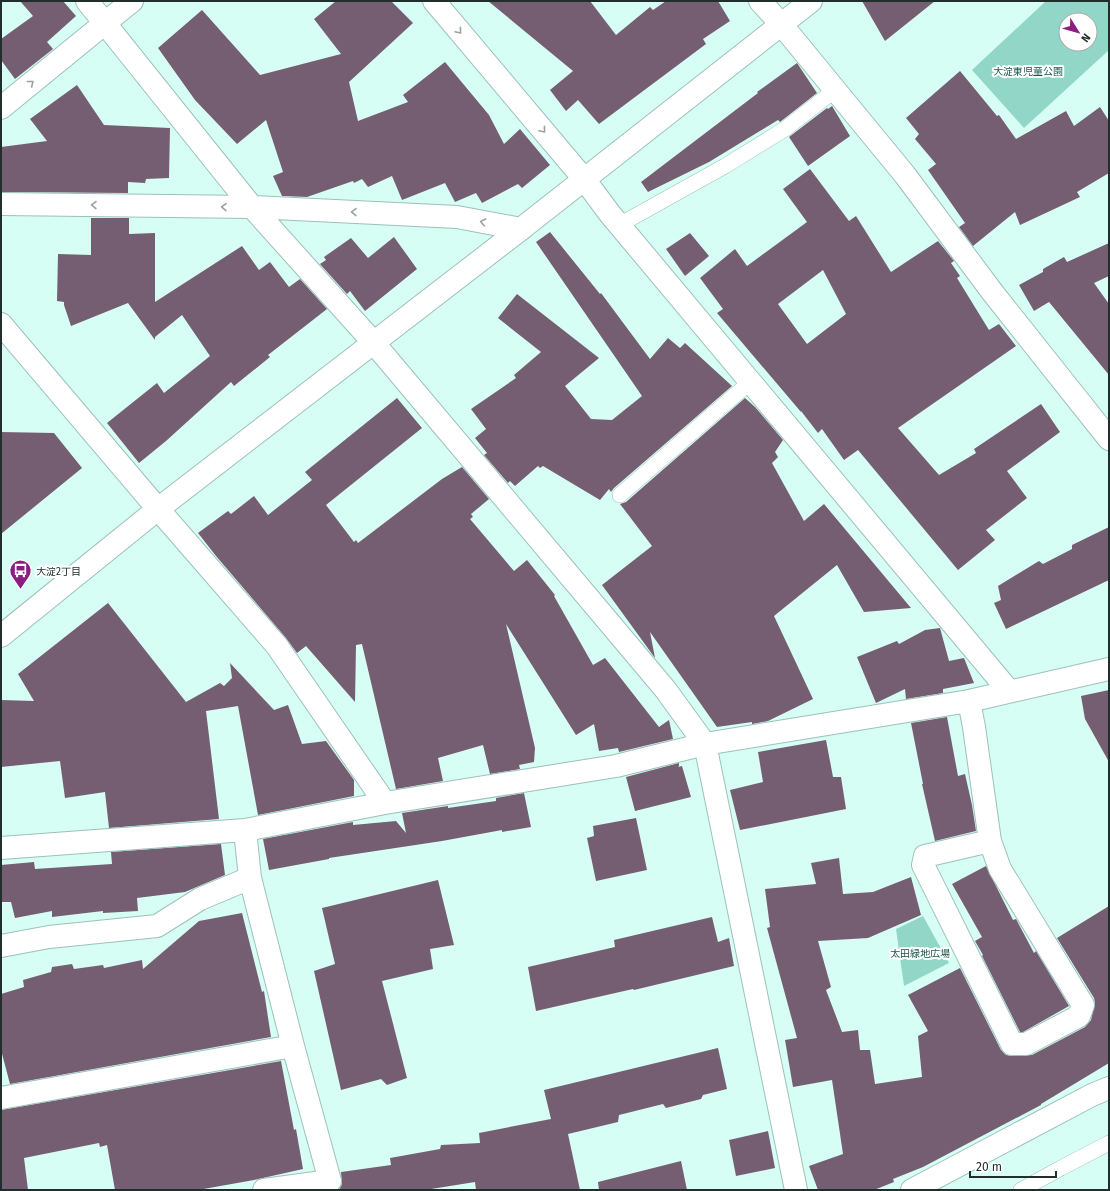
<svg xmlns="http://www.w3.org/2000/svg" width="1110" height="1191" font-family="'Fira Sans','Noto Sans JP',sans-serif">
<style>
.green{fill:#92d6c7;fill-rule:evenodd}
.building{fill:#755e71;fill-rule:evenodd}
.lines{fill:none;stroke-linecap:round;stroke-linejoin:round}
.lane-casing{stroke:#9cc1b8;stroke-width:16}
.street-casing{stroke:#9cc1b8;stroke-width:24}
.secondary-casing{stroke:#9cc1b8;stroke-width:24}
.lane{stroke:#fff;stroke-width:15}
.street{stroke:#fff;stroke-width:22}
.secondary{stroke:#fff;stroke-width:22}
.oneway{stroke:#9ba1a0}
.labels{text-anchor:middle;stroke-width:4;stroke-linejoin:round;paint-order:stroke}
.park-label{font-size:10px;fill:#1b554a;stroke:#fff}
.poi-label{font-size:10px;fill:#202f2b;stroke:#fff;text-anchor:start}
</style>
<rect width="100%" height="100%" fill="#d7fef4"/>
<path class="green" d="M 1046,1 L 1109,1 L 1109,50 L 1024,128 L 972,70 ZM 1066,20 L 1090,20 L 1090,44 L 1066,44 Z
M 923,916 L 949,963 L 904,986 L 896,929 Z"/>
<path class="building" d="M 20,1 L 63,1 L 76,16 L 47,42 L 53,49 L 15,79 L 1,60 L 1,39 L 33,16 Z
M 336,1 L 391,1 L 413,23 L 349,82 L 358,121 L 408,102 L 403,95 L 445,62 L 489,115 L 504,144 L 520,129 L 550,165 L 522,188 L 518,184 L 482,203 L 476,193 L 455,202 L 445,183 L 402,200 L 392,176 L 368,187 L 362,179 L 354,183 L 353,181 L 307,197 L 282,196 L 273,176 L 283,172 L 266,120 L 237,144 L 195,100 L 158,48 L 202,10 L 260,75 L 341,54 L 314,19 Z
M 488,1 L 590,1 L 616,35 L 650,7 L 653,10 L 666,1 L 718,1 L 730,21 L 703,39 L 706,44 L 599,124 L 578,100 L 566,111 L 550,90 L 573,71 Z
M 862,1 L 935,1 L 885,41 Z
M 797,63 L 817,93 L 780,122 L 778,120 L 709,162 L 648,192 L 641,182 L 758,93 L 757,92 Z
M 960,71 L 997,116 L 999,115 L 1016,139 L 1066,111 L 1074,126 L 1100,107 L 1109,121 L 1109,173 L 1077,192 L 1080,197 L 1020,225 L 1015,212 L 973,246 L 959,227 L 965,223 L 928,170 L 936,164 L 915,139 L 919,134 L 906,118 Z
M 77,85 L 104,125 L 170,128 L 169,178 L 146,179 L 145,183 L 128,182 L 128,193 L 1,192 L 1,147 L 47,141 L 30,119 Z
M 832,106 L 850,136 L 808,166 L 789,137 L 827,108 L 828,109 Z
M 810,169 L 849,221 L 856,216 L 891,272 L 938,241 L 954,261 L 951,263 L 960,276 L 957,278 L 989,330 L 999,324 L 1016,346 L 898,428 L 939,475 L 976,453 L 974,449 L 1041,404 L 1060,432 L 1007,471 L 1027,498 L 986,530 L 995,540 L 958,570 L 858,450 L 844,460 L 822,429 L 818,433 L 801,411 L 801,412 L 717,313 L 723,309 L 700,278 L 735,249 L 747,266 L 807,222 L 783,189 ZM 823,270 L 846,314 L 807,344 L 778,304 Z
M 91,218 L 129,218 L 129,234 L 155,233 L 155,302 L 242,246 L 259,270 L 270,262 L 289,287 L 300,279 L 327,309 L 268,355 L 270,357 L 234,386 L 231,382 L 166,441 L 139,463 L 107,423 L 157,383 L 164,393 L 210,356 L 182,315 L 155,337 L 155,340 L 128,303 L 71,326 L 64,305 L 64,302 L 57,301 L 58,254 L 91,255 Z
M 550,232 L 600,294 L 601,293 L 650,359 L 668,338 L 680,348 L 685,343 L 732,386 L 614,488 L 611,492 L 609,489 L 600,500 L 543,466 L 540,468 L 538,466 L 515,486 L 510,481 L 508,483 L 484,455 L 487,453 L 475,438 L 486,429 L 471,409 L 516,378 L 514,375 L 541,352 L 498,318 L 517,294 L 599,358 L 565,386 L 591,419 L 612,420 L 642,396 L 536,242 Z
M 690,233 L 709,256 L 685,276 L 666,249 Z
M 394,237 L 417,269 L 365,311 L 350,291 L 347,294 L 320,264 L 326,260 L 324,257 L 351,238 L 368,258 Z
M 1109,243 L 1109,276 L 1094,283 L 1109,304 L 1109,375 L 1049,302 L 1034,311 L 1019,285 L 1043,272 L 1043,269 L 1064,257 L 1067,262 Z
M 397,398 L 422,428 L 326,505 L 354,542 L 356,540 L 358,543 L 442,479 L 462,467 L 489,499 L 471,514 L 473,517 L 470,519 L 514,571 L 527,560 L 555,595 L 554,596 L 593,665 L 605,658 L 659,727 L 669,720 L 673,739 L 619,752 L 618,748 L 599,751 L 594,724 L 576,735 L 506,624 L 535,748 L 534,762 L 519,765 L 520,769 L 490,774 L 483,745 L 438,758 L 443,781 L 396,789 L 362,644 L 356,645 L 355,702 L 306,646 L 297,653 L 286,638 L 216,556 L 198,533 L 228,511 L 231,514 L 254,496 L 268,515 L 312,480 L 305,472 Z
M 745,398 L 755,407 L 783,440 L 775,452 L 778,457 L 772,463 L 804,521 L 824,504 L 911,608 L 864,612 L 837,565 L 774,616 L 813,699 L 768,721 L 752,724 L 752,722 L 717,727 L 650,632 L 655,658 L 602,585 L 652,546 L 620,504 L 626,502 Z
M 1,432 L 54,433 L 82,468 L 1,534 Z
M 1109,527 L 1109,580 L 1006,629 L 994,603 L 1001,600 L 998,586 L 1039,561 L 1043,564 L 1072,549 L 1072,545 Z
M 108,603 L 186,702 L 220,683 L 224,686 L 232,678 L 230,663 L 274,710 L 288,705 L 302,744 L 326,741 L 354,780 L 354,796 L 258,815 L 238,706 L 206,711 L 219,819 L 109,828 L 105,792 L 65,798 L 60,761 L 1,767 L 1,700 L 34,701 L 18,674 Z
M 940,628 L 949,661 L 964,658 L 974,683 L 943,689 L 943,693 L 906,699 L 905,689 L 876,703 L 857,657 L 897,641 L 899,644 L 925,630 Z
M 1109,690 L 1109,762 L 1085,719 L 1081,696 Z
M 947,717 L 958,776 L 965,774 L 972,805 L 976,831 L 935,841 L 922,784 L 923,784 L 911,723 Z
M 826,740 L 833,777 L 841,777 L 846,809 L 740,830 L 730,790 L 763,782 L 758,752 Z
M 679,763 L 679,766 L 678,767 L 682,766 L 691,797 L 635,811 L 626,777 Z
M 524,793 L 531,827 L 502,832 L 502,830 L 442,841 L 329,858 L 329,859 L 269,870 L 263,839 L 353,822 L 353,825 L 396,821 L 406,833 L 402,813 L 448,806 L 448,808 L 496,801 L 496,798 Z
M 636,818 L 647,870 L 596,881 L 587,838 L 594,836 L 593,826 Z
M 221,844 L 225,875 L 185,892 L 137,898 L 138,911 L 103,913 L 103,911 L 52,917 L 52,911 L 15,918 L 11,902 L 1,902 L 1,865 L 34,862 L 35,869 L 112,864 L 111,852 Z
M 839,858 L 843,894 L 873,892 L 911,877 L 921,915 L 868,938 L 818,941 L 831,987 L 826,990 L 842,1032 L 858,1030 L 860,1050 L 870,1050 L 875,1084 L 922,1077 L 918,1036 L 928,1031 L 908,995 L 960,968 L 1001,1050 L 1006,1055 L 1012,1056 L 1032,1055 L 1085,1027 L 1091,1020 L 1095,1003 L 1094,998 L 1057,938 L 1109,906 L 1109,1063 L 1041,1104 L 1041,1105 L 923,1167 L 893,1179 L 894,1182 L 874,1190 L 818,1190 L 809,1166 L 843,1154 L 832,1080 L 793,1087 L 785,1040 L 797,1038 L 767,928 L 770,927 L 765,889 L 816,884 L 811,863 Z
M 986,866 L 1013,920 L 1016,919 L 1034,953 L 1036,951 L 1069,1006 L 1023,1032 L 1020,1032 L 982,956 L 983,955 L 975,941 L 982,937 L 952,884 Z
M 438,880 L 454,945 L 430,949 L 433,969 L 382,981 L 407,1078 L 387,1085 L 381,1079 L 341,1090 L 314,971 L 335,964 L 322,908 Z
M 242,913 L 262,992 L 264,991 L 271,1037 L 10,1084 L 1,1050 L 1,994 L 24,987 L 23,980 L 51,972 L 52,967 L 72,964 L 74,969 L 103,965 L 104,968 L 142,960 L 143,969 L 199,921 Z
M 712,917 L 718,942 L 729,938 L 734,966 L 634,990 L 633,989 L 536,1011 L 528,967 L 615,947 L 614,940 Z
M 718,1048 L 727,1089 L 703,1095 L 701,1099 L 666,1108 L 663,1104 L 619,1115 L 618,1122 L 568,1134 L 580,1190 L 476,1190 L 475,1182 L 425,1190 L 339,1190 L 342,1184 L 341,1172 L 391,1165 L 390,1158 L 440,1149 L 441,1145 L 480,1143 L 479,1133 L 551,1119 L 544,1090 Z
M 281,1061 L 294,1130 L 296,1129 L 303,1169 L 254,1180 L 198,1190 L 115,1190 L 107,1145 L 100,1147 L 99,1143 L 24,1158 L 28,1190 L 1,1190 L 1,1110 Z
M 768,1131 L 775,1168 L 736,1176 L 729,1140 Z
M 681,1161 L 687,1190 L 599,1190 L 598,1182 Z"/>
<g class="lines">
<defs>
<path id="lane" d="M 619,225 L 725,166 L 785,129 L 835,90
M 620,495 L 750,382
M 1021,1190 L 1061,1168 L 1109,1143"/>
<path id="street" d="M 87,1 L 252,207 L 373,342 L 665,689 L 705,744 L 796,1190
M 434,1 L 584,179 L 610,214 L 1009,691
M 760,1 L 781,24 L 905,175 L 993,293 L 1109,439
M 1,108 L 132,1
M 1,204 L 252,207 L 457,217 L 521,229
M 1,324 L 158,509 L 277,646 L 385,803
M 969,701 L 974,727 L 990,841 L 1000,869 L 1083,1005 L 1079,1016 L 1026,1044 L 1012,1044 L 923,865 L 925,856 L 990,841
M 245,830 L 250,878 L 293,1046 L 330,1181 L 264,1190
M 1,848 L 245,830 L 385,803 L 616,766 L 705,744 L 969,701 L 1109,669
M 1,946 L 49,937 L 157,926 L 200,899 L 250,878
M 1,1098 L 293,1046
M 912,1190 L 1092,1095 L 1109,1088"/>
<path id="secondary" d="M 1,636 L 158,509 L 521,229 L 811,1"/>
</defs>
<use href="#lane" class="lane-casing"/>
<use href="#street" class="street-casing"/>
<use href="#secondary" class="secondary-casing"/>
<use href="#lane" class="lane"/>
<use href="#street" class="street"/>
<use href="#secondary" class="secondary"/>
</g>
<defs><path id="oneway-chevron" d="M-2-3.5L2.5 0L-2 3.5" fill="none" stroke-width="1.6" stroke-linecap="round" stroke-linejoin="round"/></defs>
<g class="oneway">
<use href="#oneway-chevron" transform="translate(459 31) rotate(50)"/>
<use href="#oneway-chevron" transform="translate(31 83) rotate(-39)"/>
<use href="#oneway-chevron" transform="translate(543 130) rotate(50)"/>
<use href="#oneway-chevron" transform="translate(94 205) rotate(-179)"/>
<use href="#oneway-chevron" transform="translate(224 207) rotate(-179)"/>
<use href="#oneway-chevron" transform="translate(354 212) rotate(-177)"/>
<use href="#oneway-chevron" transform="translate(483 222) rotate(-169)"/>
</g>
<defs>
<symbol id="bus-pin" viewBox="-11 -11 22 30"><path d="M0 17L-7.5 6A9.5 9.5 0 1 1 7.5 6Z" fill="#8b1e82" stroke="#fff"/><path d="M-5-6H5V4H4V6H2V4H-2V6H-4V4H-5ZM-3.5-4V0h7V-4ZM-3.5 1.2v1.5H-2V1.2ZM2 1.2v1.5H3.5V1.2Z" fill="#fff"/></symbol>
</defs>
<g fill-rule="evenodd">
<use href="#bus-pin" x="8" y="558" width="25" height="34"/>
</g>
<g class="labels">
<g class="park-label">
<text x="1028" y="75">大淀東児童公園</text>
<text x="920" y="957">太田緑地広場</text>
</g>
<g class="poi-label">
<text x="36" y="575">大淀2丁目</text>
</g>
</g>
<rect width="1110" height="1191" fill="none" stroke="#202f2b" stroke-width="4"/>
<g transform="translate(1078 32) rotate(127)"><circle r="19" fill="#ffffff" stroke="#a6acaa"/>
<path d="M0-3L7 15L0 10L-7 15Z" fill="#8b1e82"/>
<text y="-6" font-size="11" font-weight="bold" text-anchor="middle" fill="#202f2b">N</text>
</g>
<path d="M970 1171v6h86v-6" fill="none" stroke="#202f2b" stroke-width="2"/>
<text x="976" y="1171" font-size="12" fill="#202f2b" stroke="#ffffff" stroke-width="3" paint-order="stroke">20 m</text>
</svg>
